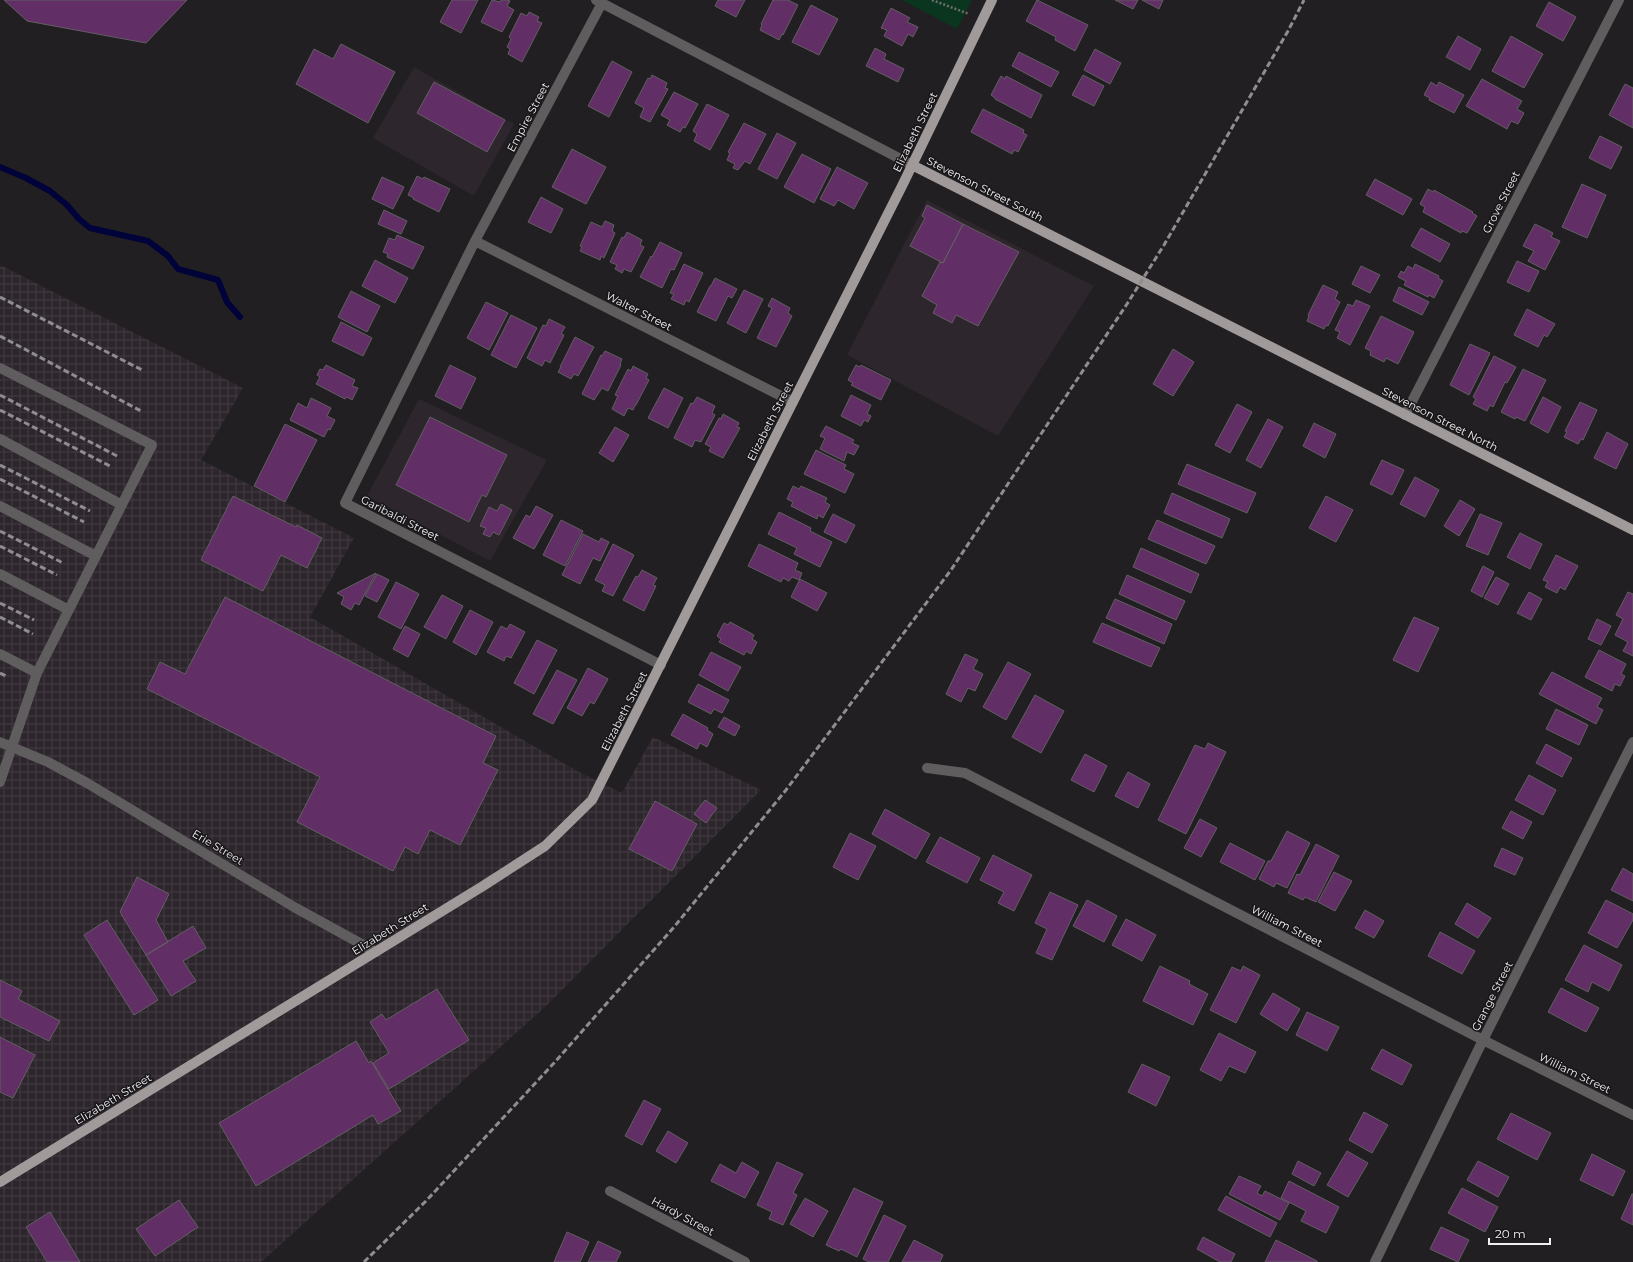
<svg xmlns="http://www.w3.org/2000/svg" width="1633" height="1262" font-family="Montserrat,sans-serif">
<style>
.built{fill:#2d262d}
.industrial{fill:url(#industrial-grid)}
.park{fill:#0a3620}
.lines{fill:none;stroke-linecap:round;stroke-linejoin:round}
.stream{stroke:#00023a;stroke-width:6}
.building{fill:#612e66;stroke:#625f62}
.path{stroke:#716f71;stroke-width:2.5;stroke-dasharray:2 2;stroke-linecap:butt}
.minor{stroke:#5f5d5d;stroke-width:10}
.major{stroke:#a09b9a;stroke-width:10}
.rail{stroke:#8f8d8f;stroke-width:3;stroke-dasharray:6 3;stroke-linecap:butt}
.labels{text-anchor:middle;stroke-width:3;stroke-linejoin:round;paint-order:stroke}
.street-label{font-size:11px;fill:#f1eff1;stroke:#181618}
</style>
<defs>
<pattern id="industrial-grid" width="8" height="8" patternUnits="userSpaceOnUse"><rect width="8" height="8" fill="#2d262d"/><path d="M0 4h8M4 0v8" fill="none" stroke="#423b42"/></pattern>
</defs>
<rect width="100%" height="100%" fill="#211f21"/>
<path class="built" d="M 414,67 L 514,124 L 474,196 L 373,138 Z
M 927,200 L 1094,286 L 998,436 L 847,355 Z
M 419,399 L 547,460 L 490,561 L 367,496 Z"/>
<path class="industrial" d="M 0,265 L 243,388 L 201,460 L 354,538 L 310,617 L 577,771 L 622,793 L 653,737 L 761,790 L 545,1007 L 261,1262 L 0,1262 Z"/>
<path class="park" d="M 902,0 L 972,0 L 957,29 Z"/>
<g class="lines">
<path class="stream" d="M 0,167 L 26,178 L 50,191 L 67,205 L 79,219 L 90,228 L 148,241 L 168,256 L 178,269 L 218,280 L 227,302 L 240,317"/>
</g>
<path class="building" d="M 4,0 L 187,0 L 146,43 L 27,21 Z
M 452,0 L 478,0 L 461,33 L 440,22 Z
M 492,0 L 500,2 L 501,0 L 507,0 L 510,1 L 507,6 L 514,10 L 502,32 L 481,22 Z
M 718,0 L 745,0 L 736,17 L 715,6 Z
M 773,0 L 788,0 L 798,5 L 783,35 L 782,34 L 779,40 L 760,30 L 762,25 L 761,24 Z
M 1037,0 L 1088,25 L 1075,51 L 1055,40 L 1056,37 L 1026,21 Z
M 1115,0 L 1138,0 L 1133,9 Z
M 1142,0 L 1163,0 L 1159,9 Z
M 1549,2 L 1576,17 L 1563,41 L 1536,26 Z
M 811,5 L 838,19 L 819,55 L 792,42 Z
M 891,8 L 910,18 L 907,22 L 918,27 L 913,37 L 908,34 L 902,46 L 884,36 L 887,30 L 881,28 Z
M 529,12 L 539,17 L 537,21 L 542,23 L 522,62 L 508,54 L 510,49 L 507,47 L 511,39 L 509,37 L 521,13 L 527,16 Z
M 1458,36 L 1481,49 L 1470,70 L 1446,57 Z
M 1511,36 L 1543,54 L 1524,88 L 1492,71 Z
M 341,44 L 395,72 L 368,123 L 296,84 L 314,49 L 333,59 Z
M 875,48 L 886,54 L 884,59 L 904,69 L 898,82 L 866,66 Z
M 1095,49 L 1121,63 L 1110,84 L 1084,70 Z
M 1019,52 L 1059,72 L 1051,87 L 1012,66 Z
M 612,61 L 632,72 L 609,117 L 588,106 Z
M 652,75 L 667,83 L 665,88 L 668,89 L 650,122 L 640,117 L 644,108 L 635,103 L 648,78 L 650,79 Z
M 1083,75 L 1104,86 L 1094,106 L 1072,95 Z
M 1001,76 L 1005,79 L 1006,76 L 1042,95 L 1031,118 L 995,99 L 995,98 L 991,95 Z
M 1482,79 L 1522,101 L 1517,109 L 1524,113 L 1518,124 L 1511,121 L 1507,129 L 1466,106 Z
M 434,82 L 505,120 L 487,152 L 417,113 Z
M 1431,82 L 1437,86 L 1439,82 L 1464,95 L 1454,113 L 1429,100 L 1430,98 L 1424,95 Z
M 1625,84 L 1633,88 L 1633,128 L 1609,115 Z
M 674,92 L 698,104 L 685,128 L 683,127 L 680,132 L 667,125 L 670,120 L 661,115 Z
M 707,104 L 729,115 L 710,150 L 694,141 L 697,134 L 693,131 Z
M 983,109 L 1024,130 L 1023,133 L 1027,135 L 1018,152 L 1014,150 L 1012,154 L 971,132 Z
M 744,123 L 766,134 L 750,164 L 745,161 L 738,170 L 733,168 L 735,164 L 727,160 L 730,153 L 728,152 Z
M 777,133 L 796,143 L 777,179 L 758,169 Z
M 1600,136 L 1622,147 L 1611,169 L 1589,158 Z
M 572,149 L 606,167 L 586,204 L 552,187 Z
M 802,154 L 831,169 L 814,203 L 784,187 Z
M 837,167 L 868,183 L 854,209 L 838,200 L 834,206 L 820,199 Z
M 417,176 L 423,179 L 424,177 L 450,189 L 439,212 L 413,199 L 414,198 L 408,195 Z
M 382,177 L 404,187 L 393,209 L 372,199 Z
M 1375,179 L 1412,199 L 1403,215 L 1366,195 Z
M 1582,184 L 1606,195 L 1587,238 L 1562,227 Z
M 1428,189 L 1433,192 L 1434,190 L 1473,212 L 1472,213 L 1477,216 L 1467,233 L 1462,231 L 1461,233 L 1423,212 L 1425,207 L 1420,204 Z
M 541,197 L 563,209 L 551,233 L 528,222 Z
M 927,205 L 963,224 L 943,263 L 910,246 L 925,218 L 922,216 Z
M 384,210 L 407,221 L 401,234 L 378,224 Z
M 605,221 L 614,225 L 612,231 L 615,233 L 604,258 L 601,256 L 600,260 L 580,251 L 582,247 L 580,246 L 591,222 L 602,227 Z
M 963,224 L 1019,252 L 978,326 L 956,315 L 952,323 L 933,313 L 937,305 L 922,296 L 940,262 L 943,263 Z
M 1535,224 L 1553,233 L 1551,237 L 1560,241 L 1545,270 L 1528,261 L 1534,251 L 1523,246 Z
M 1421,228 L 1450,244 L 1440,262 L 1411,246 Z
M 627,232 L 642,240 L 640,245 L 644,247 L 631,272 L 624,269 L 622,273 L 615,269 L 617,265 L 610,262 L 622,237 L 624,238 Z
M 397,235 L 424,247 L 413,269 L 387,257 L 388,254 L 383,252 L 389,238 L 395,240 Z
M 660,242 L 682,253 L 674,270 L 671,269 L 662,288 L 640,277 L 651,256 L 652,257 Z
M 375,260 L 408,278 L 395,303 L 362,286 Z
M 1517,261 L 1539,271 L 1529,292 L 1507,282 Z
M 684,264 L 703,273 L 689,302 L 686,300 L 684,305 L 671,299 L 674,294 L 670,293 Z
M 1415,264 L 1439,276 L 1438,278 L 1443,281 L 1434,298 L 1429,295 L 1428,297 L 1404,285 L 1406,281 L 1398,277 L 1401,271 L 1404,273 L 1408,266 L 1413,269 Z
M 1361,266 L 1380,275 L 1370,293 L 1352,284 Z
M 715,278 L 737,289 L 732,298 L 728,296 L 716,321 L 697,312 L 710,286 L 711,286 Z
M 1323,285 L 1338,292 L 1335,299 L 1340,302 L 1328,326 L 1326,325 L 1324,329 L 1307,321 L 1309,316 L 1308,315 Z
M 1399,287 L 1429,302 L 1422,315 L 1393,301 Z
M 744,290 L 763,299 L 746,333 L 727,323 Z
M 351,291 L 380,306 L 367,332 L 338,317 Z
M 772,298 L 790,308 L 788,313 L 792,316 L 776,347 L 757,338 L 772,308 L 768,306 Z
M 1356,300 L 1370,306 L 1350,345 L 1337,338 L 1340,332 L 1335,330 L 1348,304 L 1353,306 Z
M 486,302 L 508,313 L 489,350 L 467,338 Z
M 1527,309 L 1555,324 L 1547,337 L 1544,335 L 1538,347 L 1514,335 Z
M 511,315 L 537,328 L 516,368 L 491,355 Z
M 1381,316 L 1414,332 L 1398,364 L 1386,358 L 1384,362 L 1370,355 L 1371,351 L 1365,348 Z
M 549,319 L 565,327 L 561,334 L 564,335 L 550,363 L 545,360 L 542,366 L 527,358 L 543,325 L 546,326 Z
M 341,322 L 372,338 L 363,356 L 332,341 Z
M 575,337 L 594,347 L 578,376 L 574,374 L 571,379 L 558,372 L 561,367 L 560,367 Z
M 1470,344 L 1490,353 L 1469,395 L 1450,385 Z
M 1173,349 L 1194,362 L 1173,396 L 1153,384 Z
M 605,351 L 622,359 L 620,364 L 621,365 L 608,391 L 602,388 L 594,400 L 582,394 L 601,355 L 602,356 Z
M 1494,356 L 1516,367 L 1507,383 L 1505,382 L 1493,407 L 1490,405 L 1487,411 L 1473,404 L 1476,399 L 1473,397 Z
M 326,365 L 355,380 L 352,386 L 358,388 L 352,400 L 347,397 L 345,399 L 316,384 L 320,377 L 317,375 L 320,369 L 323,370 Z
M 450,365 L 476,378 L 461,409 L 435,396 Z
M 856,365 L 860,367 L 861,365 L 891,380 L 881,400 L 851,385 L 853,383 L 848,380 Z
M 633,366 L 648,374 L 646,378 L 649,380 L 636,405 L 635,405 L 633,410 L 628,408 L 624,416 L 612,409 L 618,396 L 615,395 L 628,369 L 631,371 Z
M 1523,369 L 1546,380 L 1525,421 L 1516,417 L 1515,419 L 1501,412 Z
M 664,388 L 683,398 L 668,428 L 648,418 Z
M 851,395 L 871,405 L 867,414 L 871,416 L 868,422 L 864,420 L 861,426 L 841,416 Z
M 697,397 L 715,406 L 712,413 L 715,415 L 701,442 L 695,440 L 692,447 L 674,438 L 691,403 L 693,404 Z
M 1543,397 L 1561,407 L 1548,433 L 1530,423 Z
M 311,398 L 331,408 L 327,416 L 335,420 L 330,430 L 328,429 L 324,437 L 290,420 L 298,403 L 307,408 Z
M 1580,402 L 1597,410 L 1583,440 L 1581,439 L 1578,444 L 1564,437 L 1567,432 L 1565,431 Z
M 1237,404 L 1252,412 L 1230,453 L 1215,445 Z
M 723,414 L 739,423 L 737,427 L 740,428 L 723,458 L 709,451 L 711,447 L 705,444 L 719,418 L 721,419 Z
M 430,417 L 507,455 L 486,497 L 482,495 L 469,522 L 396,485 Z
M 1268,419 L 1283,427 L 1261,468 L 1246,460 Z
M 1314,423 L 1336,434 L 1325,458 L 1303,446 Z
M 285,424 L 317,440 L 285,502 L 254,486 Z
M 826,426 L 854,440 L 852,443 L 859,446 L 854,455 L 847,452 L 844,461 L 820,449 L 825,438 L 820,436 Z
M 615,427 L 629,435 L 613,462 L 599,453 Z
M 1607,432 L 1628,444 L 1616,469 L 1594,458 Z
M 816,450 L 846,465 L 844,469 L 854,474 L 845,493 L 804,474 Z
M 1382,460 L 1404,470 L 1392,495 L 1370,484 Z
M 1187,464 L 1256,493 L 1247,513 L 1178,484 Z
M 1415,477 L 1439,490 L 1425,517 L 1400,504 Z
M 793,486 L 799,489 L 801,486 L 827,498 L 825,502 L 830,505 L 823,518 L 818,515 L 817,519 L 791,506 L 793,502 L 787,499 Z
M 1172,493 L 1230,519 L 1222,538 L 1164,513 Z
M 233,496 L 296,527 L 297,525 L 322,538 L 307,568 L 281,555 L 263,591 L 201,560 Z
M 1326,496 L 1353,510 L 1336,542 L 1309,528 Z
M 1460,500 L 1475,509 L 1459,536 L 1444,526 Z
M 501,504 L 512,510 L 499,535 L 493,532 L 490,537 L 483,534 L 486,528 L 480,526 L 489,507 L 497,511 Z
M 536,506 L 553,515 L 534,549 L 513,538 L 526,515 L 530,517 Z
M 779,512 L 811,528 L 810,531 L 832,542 L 820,567 L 794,554 L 797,548 L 768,534 Z
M 833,514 L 855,525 L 846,543 L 824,532 Z
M 1480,514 L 1502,523 L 1488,555 L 1466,546 Z
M 561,520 L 583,531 L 565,566 L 543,555 Z
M 1157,520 L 1215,546 L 1206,564 L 1148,539 Z
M 1520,533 L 1542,544 L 1530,569 L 1507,557 Z
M 583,534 L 599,542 L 601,538 L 609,542 L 600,561 L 593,558 L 580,584 L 562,575 Z
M 613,544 L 634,555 L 613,596 L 602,591 L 605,585 L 595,580 Z
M 759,544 L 798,563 L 795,570 L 802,573 L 799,580 L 792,577 L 789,581 L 783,578 L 781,582 L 748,566 Z
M 1141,548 L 1199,574 L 1191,593 L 1133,567 Z
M 1556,555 L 1578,566 L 1565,590 L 1560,587 L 1557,593 L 1545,587 L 1548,582 L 1543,580 Z
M 1483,566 L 1494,572 L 1482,597 L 1471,591 Z
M 642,570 L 657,578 L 653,585 L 656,586 L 644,611 L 623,600 L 636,576 L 638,577 Z
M 376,573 L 359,605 L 355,603 L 351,610 L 341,604 L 344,597 L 337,593 Z
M 377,574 L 389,580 L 377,602 L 365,596 Z
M 1127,575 L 1185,601 L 1176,620 L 1119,594 Z
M 1496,577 L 1509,584 L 1498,605 L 1484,598 Z
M 800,579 L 827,593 L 817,611 L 791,597 Z
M 396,582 L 419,594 L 401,629 L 378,617 Z
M 1529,592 L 1542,599 L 1531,620 L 1517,613 Z
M 1628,592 L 1633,594 L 1633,656 L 1623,651 L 1628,642 L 1615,635 L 1623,619 L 1616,615 Z
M 442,595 L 463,606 L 446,639 L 424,627 Z
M 225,597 L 496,736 L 483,763 L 498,770 L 460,845 L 430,830 L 418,854 L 405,847 L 393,871 L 297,822 L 320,777 L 147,689 L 160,662 L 185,674 Z
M 1115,599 L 1172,624 L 1164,644 L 1106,618 Z
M 470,610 L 493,622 L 476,655 L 453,642 Z
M 1414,617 L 1439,628 L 1418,672 L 1393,660 Z
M 1597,619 L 1611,626 L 1601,645 L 1588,639 Z
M 730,622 L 754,635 L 752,639 L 757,642 L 751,654 L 746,651 L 744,655 L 719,642 L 721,639 L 717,636 L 724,623 L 728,625 Z
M 1102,623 L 1160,648 L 1151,667 L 1093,642 Z
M 510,624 L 525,632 L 511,658 L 506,656 L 504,661 L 487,652 L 501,626 L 507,629 Z
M 405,626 L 420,634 L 408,657 L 393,649 Z
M 537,640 L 557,650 L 534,694 L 514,683 Z
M 1599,650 L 1626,664 L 1621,674 L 1625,676 L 1620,686 L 1615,684 L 1612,691 L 1585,677 Z
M 711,652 L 741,667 L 728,691 L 699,675 Z
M 965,654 L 978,660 L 973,669 L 983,674 L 975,691 L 968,688 L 961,702 L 946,694 Z
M 1008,662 L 1031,674 L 1006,720 L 983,707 Z
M 588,668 L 608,679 L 594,704 L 590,702 L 582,716 L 567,708 Z
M 557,670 L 577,680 L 553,724 L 533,714 Z
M 1552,672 L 1602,698 L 1597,707 L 1603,710 L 1596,724 L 1539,694 Z
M 698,684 L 729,700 L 722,713 L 714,709 L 711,714 L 688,702 Z
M 1035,695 L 1064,711 L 1041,753 L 1012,737 Z
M 1556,709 L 1588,725 L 1579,745 L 1546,729 Z
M 683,714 L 708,728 L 707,730 L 713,734 L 707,747 L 700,743 L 697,749 L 671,735 Z
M 724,717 L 740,726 L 735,736 L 718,727 Z
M 1208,743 L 1226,752 L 1186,834 L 1158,820 L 1195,745 L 1205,749 Z
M 1546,744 L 1572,758 L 1562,777 L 1536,763 Z
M 1085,754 L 1107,766 L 1094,792 L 1071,780 Z
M 1128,772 L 1150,784 L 1138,808 L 1115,796 Z
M 1529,775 L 1556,790 L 1543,815 L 1515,800 Z
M 705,800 L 717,808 L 706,823 L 694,814 Z
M 655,801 L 697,824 L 672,871 L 629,849 Z
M 885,809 L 930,834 L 916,859 L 872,834 Z
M 1511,811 L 1532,822 L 1523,839 L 1502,828 Z
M 1200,819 L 1217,828 L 1201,857 L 1184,848 Z
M 1287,831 L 1310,843 L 1287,888 L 1276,883 L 1274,887 L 1259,879 L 1268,861 L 1271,861 Z
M 850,833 L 876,846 L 858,880 L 833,867 Z
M 940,837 L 980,858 L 967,883 L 926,862 Z
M 1230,843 L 1265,861 L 1255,880 L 1220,862 Z
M 1316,844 L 1339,856 L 1316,902 L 1305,897 L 1303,900 L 1288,893 L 1297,874 L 1300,875 Z
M 1502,848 L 1523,858 L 1515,875 L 1494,866 Z
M 993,855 L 1032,875 L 1014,911 L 998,903 L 1004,892 L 980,880 Z
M 1623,868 L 1633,874 L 1633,901 L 1611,890 Z
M 1334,872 L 1352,881 L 1335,911 L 1318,902 Z
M 137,877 L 169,894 L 156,920 L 168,942 L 146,955 L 120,912 Z
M 1050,892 L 1078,905 L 1052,960 L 1036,953 L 1047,929 L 1035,923 Z
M 1087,900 L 1117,916 L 1104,942 L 1073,926 Z
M 1606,900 L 1633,914 L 1633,920 L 1617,948 L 1588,933 Z
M 1467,903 L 1491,918 L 1478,938 L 1455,924 Z
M 1365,910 L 1384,921 L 1374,938 L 1355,928 Z
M 1126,919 L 1156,935 L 1142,961 L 1112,945 Z
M 107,920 L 158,1000 L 134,1015 L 84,935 Z
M 193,926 L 206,948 L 183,961 L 196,981 L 171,996 L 146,955 Z
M 1440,932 L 1475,951 L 1462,974 L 1428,956 Z
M 1584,945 L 1622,965 L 1609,991 L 1592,982 L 1588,992 L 1565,980 Z
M 1160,966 L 1190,981 L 1189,984 L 1208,994 L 1193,1025 L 1143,1001 Z
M 1243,966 L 1260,975 L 1236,1023 L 1210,1010 L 1232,967 L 1241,971 Z
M 0,980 L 22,991 L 18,999 L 60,1021 L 49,1041 L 0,1017 Z
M 1561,988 L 1599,1008 L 1586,1032 L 1548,1012 Z
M 437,989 L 469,1040 L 389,1089 L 373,1063 L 389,1053 L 370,1022 L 382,1014 L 386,1020 Z
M 1273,993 L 1300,1009 L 1287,1031 L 1260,1014 Z
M 1307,1012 L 1339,1027 L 1327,1051 L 1296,1035 Z
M 1219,1033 L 1256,1052 L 1245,1073 L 1229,1066 L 1221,1081 L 1200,1070 Z
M 0,1037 L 35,1055 L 13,1098 L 0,1092 Z
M 356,1041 L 369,1063 L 371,1061 L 401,1111 L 378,1124 L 373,1115 L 256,1186 L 219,1123 Z
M 1382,1049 L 1412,1065 L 1402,1085 L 1371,1069 Z
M 1142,1064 L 1170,1077 L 1156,1106 L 1128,1092 Z
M 644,1100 L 661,1109 L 642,1145 L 625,1136 Z
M 1364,1112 L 1388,1125 L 1372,1153 L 1349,1140 Z
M 1511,1113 L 1551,1133 L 1537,1160 L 1497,1139 Z
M 668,1131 L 688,1143 L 676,1163 L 656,1151 Z
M 1347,1151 L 1368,1163 L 1348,1197 L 1327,1185 Z
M 1592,1154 L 1625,1171 L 1613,1196 L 1580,1180 Z
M 1298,1161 L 1321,1173 L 1314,1186 L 1292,1174 Z
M 1478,1161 L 1509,1177 L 1498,1197 L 1467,1180 Z
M 742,1162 L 759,1172 L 745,1198 L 711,1181 L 720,1164 L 736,1173 Z
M 777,1162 L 803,1174 L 793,1193 L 797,1195 L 783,1225 L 769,1219 L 772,1212 L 757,1205 Z
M 1239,1176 L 1261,1186 L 1257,1193 L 1262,1196 L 1265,1191 L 1289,1203 L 1280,1220 L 1229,1194 Z
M 1289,1181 L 1339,1207 L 1326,1233 L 1301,1221 L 1306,1211 L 1281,1198 Z
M 854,1188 L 883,1202 L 857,1257 L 841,1249 L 839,1251 L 826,1245 Z
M 1462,1188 L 1498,1207 L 1485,1232 L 1448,1213 Z
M 1632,1194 L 1633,1194 L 1633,1225 L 1621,1219 Z
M 1226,1196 L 1277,1223 L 1270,1237 L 1218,1210 Z
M 805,1198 L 828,1211 L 813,1237 L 790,1224 Z
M 179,1200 L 198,1227 L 155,1256 L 136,1229 Z
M 50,1212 L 80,1262 L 47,1262 L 26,1227 Z
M 884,1215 L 906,1226 L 888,1262 L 869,1262 L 863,1259 Z
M 1441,1227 L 1469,1240 L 1458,1262 L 1430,1249 Z
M 567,1232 L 589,1242 L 580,1262 L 554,1262 Z
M 1203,1237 L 1235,1254 L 1231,1262 L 1220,1262 L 1197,1249 Z
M 914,1240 L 943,1255 L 940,1262 L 902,1262 Z
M 1276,1240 L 1317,1261 L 1317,1262 L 1265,1262 Z
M 598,1241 L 621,1252 L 616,1262 L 588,1262 Z"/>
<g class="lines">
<path class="path" d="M 932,0 L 969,14"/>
<path class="minor" d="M 596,0 L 912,165
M 602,3 L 475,241 L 345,503 L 661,665
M 475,241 L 793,402
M 0,368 L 152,445 L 37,673 L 0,782
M 1405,415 L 1619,0
M 0,439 L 122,505
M 0,506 L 96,556
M 0,574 L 69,610
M 0,654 L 37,673
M 0,742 L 48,762 L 87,783 L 294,907 L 376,952
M 927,768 L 965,773 L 1483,1040 L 1633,1115
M 610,1191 L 745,1262
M 1375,1262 L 1483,1040 L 1633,742"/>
<path class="major" d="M 912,165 L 1633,530
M 0,1182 L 483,886 L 545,846 L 592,800 L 903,184 L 992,0"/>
<path class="rail" d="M 0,297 L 142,370
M 0,336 L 141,411
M 0,395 L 119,457
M 0,410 L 112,467
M 0,465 L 90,511
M 0,479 L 84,522
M 0,531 L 63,563
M 0,546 L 57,575
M 0,603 L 34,620
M 0,617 L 33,634
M 0,673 L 6,676
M 364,1262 L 426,1201 L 554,1063 L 674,927 L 786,790 L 951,570 L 1127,304 L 1164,245 L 1288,31 L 1304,0"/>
</g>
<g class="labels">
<g class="street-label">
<text transform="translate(528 117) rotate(-62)" y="4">Empire Street</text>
<text transform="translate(915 132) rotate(-64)" y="4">Elizabeth Street</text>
<text transform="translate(985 189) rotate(27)" y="4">Stevenson Street South</text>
<text transform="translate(1501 202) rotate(-63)" y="4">Grove Street</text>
<text transform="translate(639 311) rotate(27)" y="4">Walter Street</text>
<text transform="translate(1440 419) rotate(27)" y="4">Stevenson Street North</text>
<text transform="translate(770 421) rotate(-63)" y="4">Elizabeth Street</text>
<text transform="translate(400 518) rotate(27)" y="4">Garibaldi Street</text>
<text transform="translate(624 711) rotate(-63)" y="4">Elizabeth Street</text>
<text transform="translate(218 847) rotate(31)" y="4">Erie Street</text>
<text transform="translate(1287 926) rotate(27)" y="4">William Street</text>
<text transform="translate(390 929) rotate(-32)" y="4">Elizabeth Street</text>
<text transform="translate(1492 996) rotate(-63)" y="4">Grange Street</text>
<text transform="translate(1575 1073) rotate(26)" y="4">William Street</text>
<text transform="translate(113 1099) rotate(-31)" y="4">Elizabeth Street</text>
<text transform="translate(683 1216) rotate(28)" y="4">Hardy Street</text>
</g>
</g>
<path d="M1489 1238v6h61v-6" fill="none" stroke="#f1eff1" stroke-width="2"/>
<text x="1495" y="1238" font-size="12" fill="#f1eff1" stroke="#181618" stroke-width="3" paint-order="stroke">20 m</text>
</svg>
